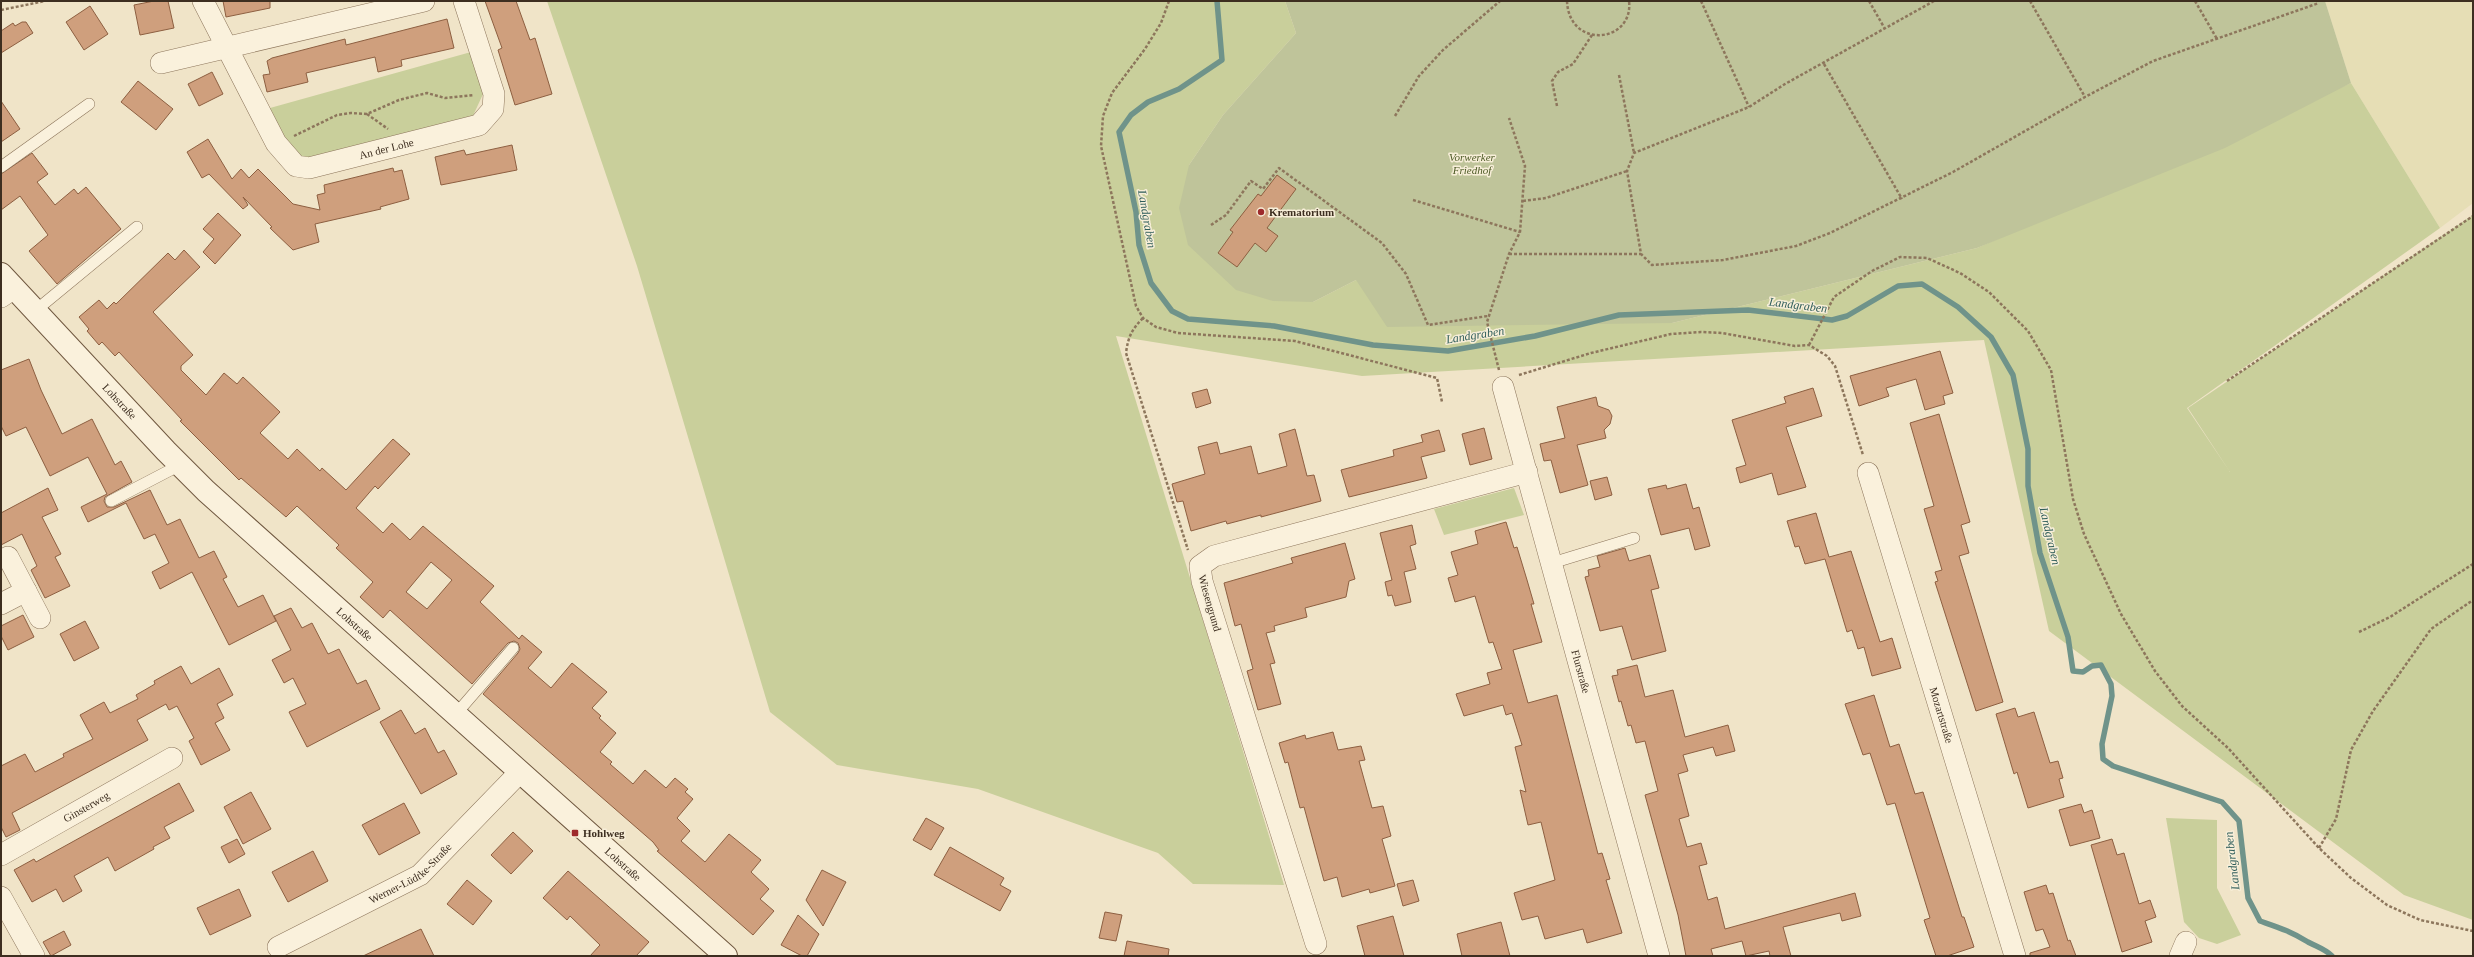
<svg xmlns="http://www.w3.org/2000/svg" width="2474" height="957" font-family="Georgia,serif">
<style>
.farmland{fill:#e6deb5}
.green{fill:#c9cf9b}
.cemetery{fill:#bfc49a}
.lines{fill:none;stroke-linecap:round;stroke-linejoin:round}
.stream{stroke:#6f938a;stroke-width:5.5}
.building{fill:#cf9f7d;stroke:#8d5f41;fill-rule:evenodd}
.service-casing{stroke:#8d765c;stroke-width:12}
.minor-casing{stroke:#8d765c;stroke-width:22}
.secondary-casing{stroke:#6f573f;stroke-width:24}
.path{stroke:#8d765c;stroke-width:2.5;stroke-dasharray:3 2;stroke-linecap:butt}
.service{stroke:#faf1dc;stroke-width:11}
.minor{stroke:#faf1dc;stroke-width:21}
.secondary{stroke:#faf1dc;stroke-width:22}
.poi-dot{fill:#9e2a2b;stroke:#f7eed8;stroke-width:1.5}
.labels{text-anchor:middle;stroke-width:3;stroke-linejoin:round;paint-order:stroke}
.street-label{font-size:11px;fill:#3d2e20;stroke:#f7eed8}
.park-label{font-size:11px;font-style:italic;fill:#4d5a26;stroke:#f7eed8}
.poi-label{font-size:11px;font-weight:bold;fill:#3d2e20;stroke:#f7eed8;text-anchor:start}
.water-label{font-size:12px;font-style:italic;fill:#2f5d5a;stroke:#f7eed8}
</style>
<rect width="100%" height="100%" fill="#f0e4c8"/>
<path class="farmland" d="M 2325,1 L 2473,1 L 2473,203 L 2440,228 L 2351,83 Z"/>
<path class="green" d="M 547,1 L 1285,1 L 1296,33 L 1223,115 L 1189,165 L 1313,302 L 1356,280 L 1672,323 L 1977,248 L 2351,83 L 2440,228 L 2187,408 L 2230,472 L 2188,408 L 2473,215 L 2473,920 L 2404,895 L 2049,631 L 1984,340 L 1362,376 L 1116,336 L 1284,885 L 1193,884 L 1158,853 L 978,789 L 837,765 L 770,712 L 637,266 Z
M 471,52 L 483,94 L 472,118 L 308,162 L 284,141 L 270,108 Z
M 1514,488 L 1524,515 L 1444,535 L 1434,509 Z
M 2166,818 L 2217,820 L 2217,888 L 2241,935 L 2217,944 L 2199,938 L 2184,922 Z"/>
<path class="cemetery" d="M 1285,1 L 2325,1 L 2351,83 L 2225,148 L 1977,248 L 1672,323 L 1387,327 L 1356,280 L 1313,302 L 1273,301 L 1236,290 L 1188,245 L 1179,208 L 1189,165 L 1223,115 L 1296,33 Z"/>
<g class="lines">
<path class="stream" d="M 1217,1 L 1222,60 L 1179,89 L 1148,102 L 1131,115 L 1119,132 L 1136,212 L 1139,245 L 1151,283 L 1172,311 L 1188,319 L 1274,326 L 1373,345 L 1448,351 L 1535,336 L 1619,315 L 1748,310 L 1832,320 L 1847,316 L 1898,286 L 1922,284 L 1958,307 L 1991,337 L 2013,375 L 2028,449 L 2028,486 L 2040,553 L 2068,637 L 2073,671 L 2083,672 L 2092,666 L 2101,665 L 2111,684 L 2112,696 L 2102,744 L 2103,759 L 2113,766 L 2222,802 L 2239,821 L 2248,898 L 2260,921 C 2280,928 2290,931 2308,942 C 2317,947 2325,949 2332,956"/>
</g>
<path class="building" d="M 154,1 L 168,1 L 174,28 L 140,35 L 134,5 Z
M 223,1 L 270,1 L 270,8 L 226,17 Z
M 485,1 L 516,1 L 530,40 L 535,38 L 552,94 L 515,105 L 498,50 L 502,48 Z
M 90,6 L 108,34 L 84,50 L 66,22 Z
M 447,19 L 454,48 L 401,60 L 402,66 L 378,72 L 375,57 L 306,73 L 308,82 L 267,92 L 263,75 L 270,74 L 267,61 L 272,58 L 345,39 L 346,45 Z
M 22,22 L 26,22 L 33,33 L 1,53 L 1,31 L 13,23 L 15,26 Z
M 212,72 L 223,94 L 199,106 L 188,84 Z
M 138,81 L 173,109 L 156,130 L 121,102 Z
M 1,101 L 20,129 L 1,142 Z
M 208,139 L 232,179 L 241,169 L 249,178 L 258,169 L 293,204 L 320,210 L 317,195 L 325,193 L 324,185 L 393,168 L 394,172 L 402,170 L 409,199 L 380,207 L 381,209 L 315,224 L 319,242 L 293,250 L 270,228 L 272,227 L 243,197 L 248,205 L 243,209 L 209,174 L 202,178 L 187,152 Z
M 512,145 L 517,170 L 441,185 L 435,157 L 464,150 L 466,155 Z
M 32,153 L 48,174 L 37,182 L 55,205 L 74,189 L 78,194 L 86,187 L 121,229 L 57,284 L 29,251 L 48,235 L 20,196 L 1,210 L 1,174 Z
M 1277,175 L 1296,189 L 1267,228 L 1278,236 L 1266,252 L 1255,243 L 1237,267 L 1218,253 L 1233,232 L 1230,230 L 1258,194 L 1261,196 Z
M 218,213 L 241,235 L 215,264 L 203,252 L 214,239 L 203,229 Z
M 184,250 L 200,267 L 153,312 L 193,355 L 181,366 L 181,370 L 206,395 L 224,373 L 237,384 L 243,377 L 280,412 L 260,433 L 288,459 L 297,449 L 320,471 L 322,468 L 346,490 L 393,439 L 410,454 L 378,489 L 375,486 L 356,508 L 383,533 L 392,523 L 410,540 L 423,526 L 494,586 L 480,602 L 519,639 L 522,635 L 542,652 L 528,668 L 551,688 L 572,663 L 607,692 L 592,708 L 601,716 L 599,718 L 616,733 L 600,752 L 612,762 L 610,764 L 633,784 L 645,770 L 666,788 L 675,778 L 688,789 L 685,792 L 693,799 L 677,818 L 690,831 L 681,841 L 705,862 L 729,834 L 761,860 L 751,872 L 769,889 L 760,899 L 774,911 L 753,935 L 657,851 L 659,850 L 653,842 L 483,694 L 518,653 L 520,649 L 518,643 L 514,641 L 508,643 L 472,684 L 390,610 L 383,618 L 360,597 L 373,582 L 336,548 L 339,545 L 297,506 L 286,517 L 241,478 L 239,480 L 180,421 L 182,420 L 119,352 L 115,356 L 102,342 L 99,345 L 87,331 L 89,329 L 79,317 L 99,300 L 107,309 L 114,302 L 116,304 L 168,253 L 175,260 ZM 431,562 L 452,580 L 427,609 L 406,592 Z
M 1940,351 L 1953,393 L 1943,396 L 1945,404 L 1925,410 L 1916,379 L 1886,388 L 1889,396 L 1859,406 L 1850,376 Z
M 29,359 L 41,390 L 62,434 L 92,419 L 115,465 L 121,461 L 132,482 L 105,497 L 104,501 L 107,507 L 114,507 L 150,490 L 167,525 L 180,519 L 199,558 L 214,551 L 227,577 L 223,579 L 238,607 L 263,595 L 276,621 L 229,645 L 192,572 L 160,589 L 152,572 L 169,563 L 155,534 L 144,539 L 126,503 L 88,522 L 81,507 L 107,494 L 88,457 L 50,476 L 26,427 L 6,436 L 1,426 L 1,370 Z
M 1813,388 L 1822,416 L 1786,427 L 1806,487 L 1778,495 L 1772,473 L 1740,483 L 1736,468 L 1746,465 L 1732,420 L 1786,403 L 1784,397 Z
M 1207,389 L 1211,403 L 1196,408 L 1192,393 Z
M 1596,397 L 1598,406 L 1609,410 L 1612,416 L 1610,424 L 1604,430 L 1606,438 L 1577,445 L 1588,485 L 1560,493 L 1551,460 L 1544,461 L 1540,444 L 1565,438 L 1557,407 Z
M 1939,414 L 1970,522 L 1961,525 L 1969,553 L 1959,556 L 2003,702 L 1976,711 L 1935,582 L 1938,581 L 1935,572 L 1942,570 L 1924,509 L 1934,506 L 1910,423 Z
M 1484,428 L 1492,459 L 1470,465 L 1462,434 Z
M 1295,429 L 1307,476 L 1314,475 L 1321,501 L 1261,517 L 1261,515 L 1227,524 L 1226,521 L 1191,531 L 1183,501 L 1177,502 L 1172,484 L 1205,474 L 1198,447 L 1217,442 L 1220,454 L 1251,446 L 1258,474 L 1287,466 L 1279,434 Z
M 1439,430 L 1445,451 L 1421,457 L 1427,478 L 1349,497 L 1341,470 L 1394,456 L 1393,450 L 1423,442 L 1421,435 Z
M 1607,477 L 1612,495 L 1595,500 L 1590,481 Z
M 1686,484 L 1693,509 L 1699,507 L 1710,546 L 1695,550 L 1689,528 L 1661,535 L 1648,489 L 1666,485 L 1667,489 Z
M 48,488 L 58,510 L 42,517 L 61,554 L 55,557 L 70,586 L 45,598 L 31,570 L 37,566 L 22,534 L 1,545 L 1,513 Z
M 1816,513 L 1829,557 L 1851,551 L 1880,642 L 1892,638 L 1901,668 L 1872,676 L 1864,647 L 1858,649 L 1852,630 L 1847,632 L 1825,559 L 1805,564 L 1799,546 L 1795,547 L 1787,521 Z
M 1506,522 L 1514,548 L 1517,547 L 1527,580 L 1534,604 L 1531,604 L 1542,642 L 1513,650 L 1528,703 L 1557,695 L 1598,854 L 1602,853 L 1610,879 L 1606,880 L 1622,933 L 1587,943 L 1583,929 L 1545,939 L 1538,916 L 1522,920 L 1514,893 L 1555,880 L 1541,822 L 1528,825 L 1520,790 L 1526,792 L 1515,747 L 1522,745 L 1512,713 L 1506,715 L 1503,705 L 1464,716 L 1456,694 L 1490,684 L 1487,673 L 1502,669 L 1493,642 L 1489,643 L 1475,596 L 1455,602 L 1448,578 L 1458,575 L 1451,552 L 1478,544 L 1475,531 Z
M 1412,525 L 1416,544 L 1410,546 L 1416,569 L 1404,572 L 1411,602 L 1395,606 L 1392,595 L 1388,596 L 1385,582 L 1392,580 L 1380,533 Z
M 1345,543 L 1355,579 L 1349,581 L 1346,597 L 1305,608 L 1307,617 L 1274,626 L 1275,631 L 1266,633 L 1275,663 L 1270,664 L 1281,704 L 1258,710 L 1247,671 L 1253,669 L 1241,624 L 1235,626 L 1224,583 L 1293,563 L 1291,558 Z
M 1625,548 L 1629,561 L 1650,555 L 1659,588 L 1651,590 L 1666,651 L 1632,660 L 1622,626 L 1600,631 L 1585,577 L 1589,576 L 1588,570 L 1600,567 L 1597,556 Z
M 291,608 L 302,628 L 312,623 L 328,654 L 339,649 L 357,684 L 366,680 L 380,709 L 307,747 L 289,712 L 306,704 L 293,678 L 284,683 L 272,660 L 291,650 L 274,616 Z
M 23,615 L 34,637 L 8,650 L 1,636 L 1,626 Z
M 85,621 L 99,648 L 74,661 L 60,634 Z
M 1637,665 L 1645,697 L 1673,690 L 1685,737 L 1728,725 L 1735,751 L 1716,756 L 1713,747 L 1683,755 L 1688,771 L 1678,774 L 1689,816 L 1679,819 L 1687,847 L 1701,843 L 1707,864 L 1699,866 L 1708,900 L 1717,897 L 1725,929 L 1855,893 L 1861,916 L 1842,921 L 1840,913 L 1783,927 L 1791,956 L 1770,956 L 1769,951 L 1746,956 L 1742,941 L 1711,949 L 1713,956 L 1686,956 L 1678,915 L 1645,795 L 1658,791 L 1645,741 L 1636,743 L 1631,725 L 1628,726 L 1621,701 L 1619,702 L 1612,676 L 1618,675 L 1617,670 Z
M 181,666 L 191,684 L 219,668 L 233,695 L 217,704 L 224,718 L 215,723 L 230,750 L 201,765 L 189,741 L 194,738 L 177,706 L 169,710 L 166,704 L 137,720 L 148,740 L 12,813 L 20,830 L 6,837 L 1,827 L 1,766 L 25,754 L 35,772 L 64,757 L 63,754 L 93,739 L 80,715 L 104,702 L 110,713 L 138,699 L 136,695 L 155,684 L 154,681 Z
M 1874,695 L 1890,747 L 1899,744 L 1915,794 L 1923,792 L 1962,917 L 1964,917 L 1974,947 L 1947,956 L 1936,956 L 1924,920 L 1930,918 L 1895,803 L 1887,805 L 1870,753 L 1863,755 L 1845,704 Z
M 2015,708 L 2018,717 L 2034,712 L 2050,763 L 2058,761 L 2063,778 L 2059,779 L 2064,797 L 2028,808 L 2017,772 L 2014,774 L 1996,714 Z
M 401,710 L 415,734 L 425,728 L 438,753 L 444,750 L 457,774 L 421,794 L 380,722 Z
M 1333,732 L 1338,750 L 1361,746 L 1365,760 L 1359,761 L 1372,808 L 1383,806 L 1391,836 L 1382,839 L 1395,886 L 1370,893 L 1369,889 L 1342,897 L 1337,877 L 1324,881 L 1304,807 L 1300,808 L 1288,762 L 1285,763 L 1279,743 L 1305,735 L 1306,739 Z
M 179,783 L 194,811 L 164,827 L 170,838 L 153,847 L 154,849 L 115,871 L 108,857 L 74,876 L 82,891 L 63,902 L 56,889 L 32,902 L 14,870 L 34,859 L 36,862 Z
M 251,792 L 271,829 L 243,844 L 224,807 Z
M 404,803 L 420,833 L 379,855 L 362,825 Z
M 2081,804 L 2084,813 L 2092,810 L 2100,838 L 2070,846 L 2059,810 Z
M 926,818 L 944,828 L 931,850 L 913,840 Z
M 513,832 L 533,851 L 511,874 L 491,855 Z
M 237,839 L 245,854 L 229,863 L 221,847 Z
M 2112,839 L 2117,855 L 2124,853 L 2139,904 L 2150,900 L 2156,917 L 2145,921 L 2152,942 L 2122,952 L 2091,845 Z
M 950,847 L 1004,878 L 1000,885 L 1011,891 L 1000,911 L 934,875 Z
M 313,851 L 328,881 L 288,902 L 272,872 Z
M 822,870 L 846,882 L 823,926 L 806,900 Z
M 568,871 L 649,942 L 636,956 L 590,956 L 600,945 L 570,916 L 567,920 L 543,898 Z
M 467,880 L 492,901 L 473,925 L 447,904 Z
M 1413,880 L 1419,901 L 1403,906 L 1397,884 Z
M 2046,885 L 2049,894 L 2053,893 L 2068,941 L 2070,940 L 2076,956 L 2030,956 L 2030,953 L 2050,947 L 2043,929 L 2036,931 L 2024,892 Z
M 239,889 L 251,916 L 210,935 L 197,908 Z
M 1105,912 L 1122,915 L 1116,941 L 1099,938 Z
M 798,915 L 819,934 L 807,956 L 802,956 L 781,945 Z
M 1393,916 L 1404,956 L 1365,956 L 1357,926 Z
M 1501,922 L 1510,956 L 1462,956 L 1457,934 Z
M 421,929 L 434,956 L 363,956 Z
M 64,931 L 71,945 L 51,956 L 43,942 Z
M 1127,941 L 1169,949 L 1168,956 L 1124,956 Z"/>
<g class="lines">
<defs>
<path id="service" d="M 1,167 L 89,104
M 35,311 L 137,227
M 111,501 L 180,465
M 1552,563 L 1634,538
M 456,714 L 513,648"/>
<g id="minor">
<path id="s1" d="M 203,1 L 276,143 L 296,166 L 309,168 L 479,125 L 493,109 L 494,94 L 464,1"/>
<path d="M 161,63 L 424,1"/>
<path d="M 1,297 L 14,288"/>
<path id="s2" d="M 1503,387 L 1659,956"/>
<path id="s3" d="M 1868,473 L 2015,956"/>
<path d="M 8,557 L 40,618"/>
<path d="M 1,604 L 26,591"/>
<path id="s4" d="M 1,855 L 172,758"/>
<path d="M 1,897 L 34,956"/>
<path d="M 1316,944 L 1202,581 L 1200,566 L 1214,556 L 1527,472"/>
<path id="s5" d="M 278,947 L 420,875 L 520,772"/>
<path d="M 2180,956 L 2186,942"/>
</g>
<g id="secondary">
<path id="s6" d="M 1,274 L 166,451 L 206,491 L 726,956"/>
</g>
</defs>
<use href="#service" class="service-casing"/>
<use href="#minor" class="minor-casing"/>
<use href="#secondary" class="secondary-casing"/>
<path class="path" d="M 1169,1 L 1161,23 L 1145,49 L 1112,93 L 1103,116 L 1101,146 L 1136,306 L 1143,318 L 1156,327 L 1178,333 L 1295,341 L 1437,378 L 1442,402
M 1567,1 C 1569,50 1634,43 1629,1
M 1701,1 L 1749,107
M 1869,1 L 1885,29
M 1934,1 L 1785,84 L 1749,107 L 1634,153 L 1627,171 L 1641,254 L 1652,265 L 1723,260 L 1796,246 L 1830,233 L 1953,172 L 2085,97 L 2153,61 L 2319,3
M 2030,1 L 2085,97
M 2195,1 L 2217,39
M 1,10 L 45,1
M 1824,64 L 1902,199
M 1619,75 L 1634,153
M 1557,106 L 1552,81 L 1558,72 L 1573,64 L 1592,35
M 367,114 L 388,129
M 1395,116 L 1419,76 L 1443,50 L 1500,1
M 294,136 L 337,115 L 351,113 L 367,114 L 399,100 L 427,93 L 445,98 L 474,95
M 1413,200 L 1520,232
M 1523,201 L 1546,198 L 1627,171
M 1211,225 L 1226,215 L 1251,181 L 1263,189 L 1279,168 L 1382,243 L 1406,274 L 1428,325 L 1488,316
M 1509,254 L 1641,254
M 1143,318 C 1132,329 1128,337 1126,353 L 1188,550
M 1809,345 L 1834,297 L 1872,271 L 1900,257 L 1927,258 L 1960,273 L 1989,292 L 2028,331 L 2051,370 L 2073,499 L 2084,534 L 2121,614 L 2155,671 L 2182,706 L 2228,748 L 2319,848 L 2351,878 L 2387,905 L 2420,920 L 2473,931
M 1499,370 L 1487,322 L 1509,254 L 1520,232 L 1525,166 L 1509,118
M 1519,375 L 1591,353 L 1671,334 L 1701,332 L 1722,333 L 1795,346 L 1809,345 L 1827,356 L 1835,366 L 1863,455
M 2227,381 L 2473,216
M 2359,632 L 2390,617 L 2473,564
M 2319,848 L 2336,819 L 2351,750 L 2373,711 L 2431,629 L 2473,600"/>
<use href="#service" class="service"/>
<use href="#minor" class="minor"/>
<use href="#secondary" class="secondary"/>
</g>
<g class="poi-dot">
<circle cx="1261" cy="212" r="4"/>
<rect x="571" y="829" width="8" height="8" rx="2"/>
</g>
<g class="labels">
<g class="street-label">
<text dy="4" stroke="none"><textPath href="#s1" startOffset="283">An der Lohe</textPath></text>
<text dy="4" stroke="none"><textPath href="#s6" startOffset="174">Lohstraße</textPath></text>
<text transform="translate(1210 603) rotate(74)" y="4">Wiesengrund</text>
<text dy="4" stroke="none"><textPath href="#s6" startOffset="498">Lohstraße</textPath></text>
<text dy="4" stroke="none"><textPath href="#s2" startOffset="295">Flurstraße</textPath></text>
<text dy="4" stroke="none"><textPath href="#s3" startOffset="253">Mozartstraße</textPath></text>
<text dy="4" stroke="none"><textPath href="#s4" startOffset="98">Ginsterweg</textPath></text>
<text dy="4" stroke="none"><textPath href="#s6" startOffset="858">Lohstraße</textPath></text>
<text dy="4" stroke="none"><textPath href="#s5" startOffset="152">Werner-Lüdtke-Straße</textPath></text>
</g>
<g class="park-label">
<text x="1472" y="161">Vorwerker<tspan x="1472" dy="13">Friedhof</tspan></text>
</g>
<g class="poi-label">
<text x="1269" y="216">Krematorium</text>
<text x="583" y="837">Hohlweg</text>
</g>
<g class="water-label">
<text transform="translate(1147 219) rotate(80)" y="4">Landgraben</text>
<text transform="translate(1798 305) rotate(7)" y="4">Landgraben</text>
<text transform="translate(1475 335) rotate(-9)" y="4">Landgraben</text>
<text transform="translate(2050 536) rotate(77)" y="4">Landgraben</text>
<text transform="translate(2232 861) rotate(-97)" y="4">Landgraben</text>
</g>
</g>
<rect width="2474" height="957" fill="none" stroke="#3d2e20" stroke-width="4"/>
</svg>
